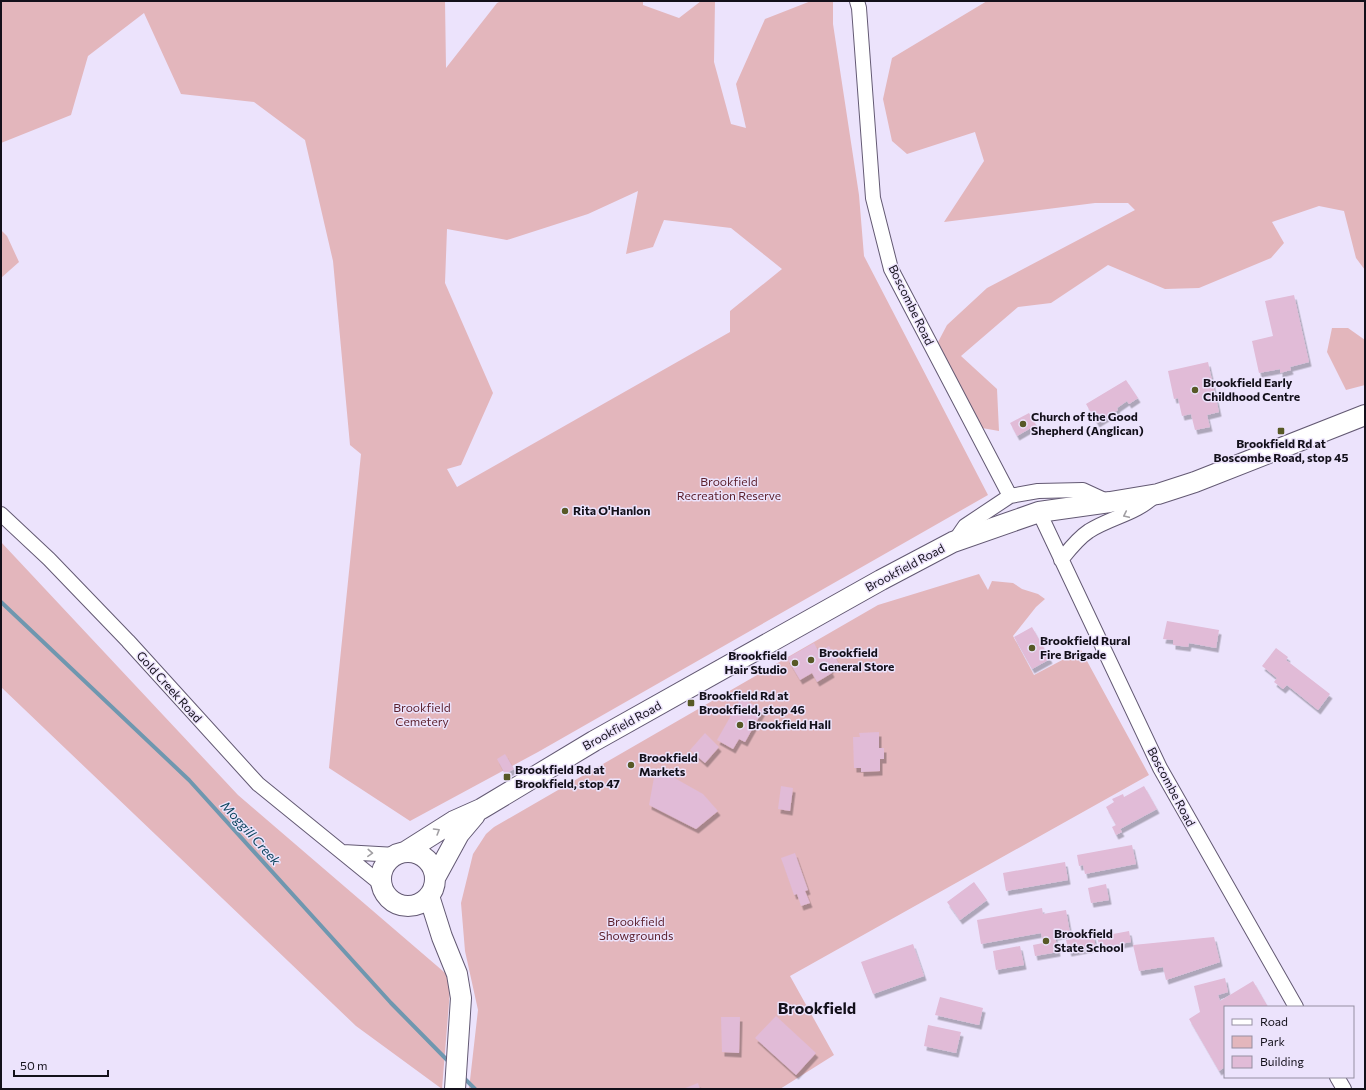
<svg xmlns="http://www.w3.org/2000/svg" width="1366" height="1090" font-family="Commissioner,sans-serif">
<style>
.green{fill:#e3b6bc;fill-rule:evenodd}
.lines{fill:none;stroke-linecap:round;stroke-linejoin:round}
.stream{stroke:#6f97af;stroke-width:4}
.building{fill:#e1bbd7;filter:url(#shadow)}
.minor-casing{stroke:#635973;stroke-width:16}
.secondary-casing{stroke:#635973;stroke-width:22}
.minor{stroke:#fff;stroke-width:14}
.secondary{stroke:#fff;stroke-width:20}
.oneway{stroke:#a19fa3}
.poi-dot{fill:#575926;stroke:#ece3fc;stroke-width:1.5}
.labels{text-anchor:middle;stroke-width:3;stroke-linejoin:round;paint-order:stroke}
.street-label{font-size:12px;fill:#13101a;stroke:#ece3fc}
.poi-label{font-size:12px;font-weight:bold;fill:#13101a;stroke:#ece3fc;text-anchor:start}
.park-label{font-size:12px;fill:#5c212e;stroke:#ece3fc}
.water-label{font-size:13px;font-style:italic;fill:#0e455e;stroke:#ece3fc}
.district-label{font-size:16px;font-weight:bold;fill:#13101a;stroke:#ece3fc}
</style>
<defs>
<filter id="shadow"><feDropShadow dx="2.5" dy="4.5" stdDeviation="0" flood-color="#0004"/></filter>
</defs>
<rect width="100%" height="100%" fill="#ece3fc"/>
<path class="green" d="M 1,1 L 445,1 L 446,68 L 497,3 L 501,1 L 643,1 L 643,5 L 679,18 L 701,1 L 715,1 L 714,62 L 731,124 L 746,128 L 736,84 L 765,19 L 811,1 L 833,1 L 833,24 L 859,195 L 864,256 L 988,495 L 538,752 L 410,821 L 329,768 L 361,454 L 350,445 L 333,261 L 305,140 L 254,102 L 181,94 L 144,13 L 88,56 L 71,115 L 1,143 ZM 638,191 L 626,254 L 653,247 L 664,220 L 731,228 L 782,269 L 730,311 L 730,332 L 457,487 L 447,469 L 461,465 L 493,393 L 445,283 L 447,229 L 507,240 L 588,214 Z
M 987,1 L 1365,1 L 1365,270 L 1356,258 L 1344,211 L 1319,206 L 1272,222 L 1284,243 L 1271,258 L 1199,288 L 1165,289 L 1108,265 L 1051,303 L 1018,307 L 961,356 L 997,389 L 999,431 L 982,428 L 937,344 L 947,325 L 987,288 L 1135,210 L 1128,203 L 1095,203 L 944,222 L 984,161 L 975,132 L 907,154 L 892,141 L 883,99 L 892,58 Z
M 1,230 L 7,236 L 19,262 L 1,278 Z
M 1332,328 L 1348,328 L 1365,340 L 1365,385 L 1346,390 L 1327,352 Z
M 1,542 L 238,795 L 451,978 L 442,1089 L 356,1026 L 1,687 Z
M 979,574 L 988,590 L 992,581 L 1013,583 L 1022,589 L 1038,594 L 1045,599 L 1036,607 L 1013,636 L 1034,675 L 1081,650 L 1149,775 L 790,976 L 834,1055 L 780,1089 L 469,1089 L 478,1010 L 465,951 L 461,903 L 473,854 L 486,834 L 494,827 L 878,605 Z"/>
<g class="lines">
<path class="stream" d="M 1,602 L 189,780 L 391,1003 L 450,1063
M 463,1077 L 475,1089"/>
</g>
<path class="building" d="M 1294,295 L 1309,362 L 1290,367 L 1291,370 L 1280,373 L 1280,369 L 1259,373 L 1252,341 L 1273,336 L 1265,301 Z
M 1208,362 L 1219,412 L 1207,415 L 1210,427 L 1195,430 L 1191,414 L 1182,416 L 1178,398 L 1174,399 L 1168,371 Z
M 1126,380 L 1138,398 L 1129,404 L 1127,401 L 1117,408 L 1118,410 L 1097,423 L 1086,404 Z
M 1029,413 L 1036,425 L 1017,436 L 1010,423 Z
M 1167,621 L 1219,630 L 1216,648 L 1189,643 L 1188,647 L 1173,645 L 1173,640 L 1163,639 Z
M 1032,627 L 1050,659 L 1032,669 L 1014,637 Z
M 814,643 L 819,652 L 829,646 L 839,664 L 830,669 L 832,673 L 817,682 L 812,673 L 800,680 L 787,658 Z
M 1276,648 L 1288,657 L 1286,660 L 1330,694 L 1318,710 L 1287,685 L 1283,689 L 1274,682 L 1277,678 L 1262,666 Z
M 741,698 L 763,710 L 745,742 L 739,739 L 733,749 L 717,740 Z
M 879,732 L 879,748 L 884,748 L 884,759 L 880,759 L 880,771 L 861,772 L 861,768 L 854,768 L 853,737 L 860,737 L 859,733 Z
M 705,733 L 719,747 L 705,763 L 690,750 Z
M 505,754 L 514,769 L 505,774 L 497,759 Z
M 655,772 L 671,776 L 703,794 L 718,811 L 696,829 L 649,805 Z
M 781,786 L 793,788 L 790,811 L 778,809 Z
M 1144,786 L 1157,809 L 1120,829 L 1122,832 L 1116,835 L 1112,827 L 1116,825 L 1106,807 L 1114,802 L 1112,799 L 1123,794 L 1124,797 Z
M 1132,845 L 1136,864 L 1085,874 L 1083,865 L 1079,866 L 1077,855 Z
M 795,853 L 808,890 L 805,891 L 810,903 L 801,906 L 797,894 L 794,895 L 781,858 Z
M 1065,862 L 1068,880 L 1006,891 L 1003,873 Z
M 974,882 L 987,900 L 960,920 L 947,902 Z
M 1106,884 L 1109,900 L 1091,903 L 1088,888 Z
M 1042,908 L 1043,914 L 1066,910 L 1070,933 L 1055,936 L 1058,952 L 1035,956 L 1033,945 L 1043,943 L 1041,933 L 981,944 L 977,920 Z
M 1129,931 L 1131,942 L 1100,948 L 1097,937 Z
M 1093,935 L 1096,947 L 1069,952 L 1066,940 Z
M 1214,937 L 1220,962 L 1166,980 L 1163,967 L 1139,971 L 1133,945 Z
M 913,944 L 924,976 L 873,994 L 861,962 Z
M 1020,946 L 1024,965 L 996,970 L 993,951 Z
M 1225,978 L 1228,992 L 1218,995 L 1220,1001 L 1253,981 L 1268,1007 L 1225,1007 L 1225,1067 L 1219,1071 L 1189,1019 L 1200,1012 L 1194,986 Z
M 940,997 L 983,1008 L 979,1025 L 935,1015 Z
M 776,1016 L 816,1053 L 796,1075 L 755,1038 Z
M 721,1017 L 740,1017 L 739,1053 L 722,1052 Z
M 928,1025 L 961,1032 L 956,1053 L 924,1046 Z
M 698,1083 L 700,1089 L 683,1089 Z"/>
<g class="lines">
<defs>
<path id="minor" d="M 857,1 L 859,8 L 873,198 L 891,269 L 1010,496
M 1039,512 L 1160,768 L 1296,1007
M 1,514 L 49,559 L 128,641 L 258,784 L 381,884
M 954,542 L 965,526 L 1010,496 L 1038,491 L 1083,490 L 1109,502
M 1061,560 C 1069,550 1077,539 1089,531 C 1113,516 1135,515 1157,494
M 343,852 L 396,855
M 1337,1077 L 1344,1089"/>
<path id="secondary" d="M381 879a27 27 0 1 1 54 0a27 27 0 1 1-54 0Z
M 405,852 L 454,821 L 481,809 L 594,741 L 881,580 L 953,542 L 1039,512 L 1110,502 L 1158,494 L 1195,482 L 1365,415
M 435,878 L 459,834 L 475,815
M 429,896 L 442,937 L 457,974 L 461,998 L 455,1089"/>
</defs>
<use href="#minor" class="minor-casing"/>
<use href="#secondary" class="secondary-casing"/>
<use href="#minor" class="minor"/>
<use href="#secondary" class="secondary"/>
</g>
<defs><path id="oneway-chevron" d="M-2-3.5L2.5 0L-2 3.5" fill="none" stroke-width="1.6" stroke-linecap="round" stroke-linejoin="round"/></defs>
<g class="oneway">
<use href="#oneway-chevron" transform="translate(1126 515) rotate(155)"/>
<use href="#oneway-chevron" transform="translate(437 831) rotate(-31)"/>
<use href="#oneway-chevron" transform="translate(370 853) rotate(3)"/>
</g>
<g class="poi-dot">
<circle cx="1195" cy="390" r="4"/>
<circle cx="1023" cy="424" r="4"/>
<rect x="1277" y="427" width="8" height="8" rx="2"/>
<circle cx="565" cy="511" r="4"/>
<circle cx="1032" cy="648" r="4"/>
<circle cx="811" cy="660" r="4"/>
<circle cx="795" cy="663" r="4"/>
<rect x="687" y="699" width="8" height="8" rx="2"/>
<circle cx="740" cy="725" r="4"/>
<circle cx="631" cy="765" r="4"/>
<rect x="503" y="773" width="8" height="8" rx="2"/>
<circle cx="1046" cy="941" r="4"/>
</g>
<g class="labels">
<g class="street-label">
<text transform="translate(911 305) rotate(64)" y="4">Boscombe Road</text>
<text transform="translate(905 568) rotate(-28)" y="4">Brookfield Road</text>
<text transform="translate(169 687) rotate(48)" y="4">Gold Creek Road</text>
<text transform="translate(622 726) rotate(-29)" y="4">Brookfield Road</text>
<text transform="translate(1171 787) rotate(62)" y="4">Boscombe Road</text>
</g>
<g class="poi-label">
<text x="1203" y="387">Brookfield Early<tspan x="1203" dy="14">Childhood Centre</tspan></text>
<text x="1031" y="421">Church of the Good<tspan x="1031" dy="14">Shepherd (Anglican)</tspan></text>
<text x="1281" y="448" text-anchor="middle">Brookfield Rd at<tspan x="1281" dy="14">Boscombe Road, stop 45</tspan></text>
<text x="573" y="515">Rita O'Hanlon</text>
<text x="1040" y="645">Brookfield Rural<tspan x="1040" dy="14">Fire Brigade</tspan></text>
<text x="819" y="657">Brookfield<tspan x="819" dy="14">General Store</tspan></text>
<text x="787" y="660" text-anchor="end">Brookfield<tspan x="787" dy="14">Hair Studio</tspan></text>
<text x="699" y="700">Brookfield Rd at<tspan x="699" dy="14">Brookfield, stop 46</tspan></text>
<text x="748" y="729">Brookfield Hall</text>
<text x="639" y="762">Brookfield<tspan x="639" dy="14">Markets</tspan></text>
<text x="515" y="774">Brookfield Rd at<tspan x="515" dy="14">Brookfield, stop 47</tspan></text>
<text x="1054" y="938">Brookfield<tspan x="1054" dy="14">State School</tspan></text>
</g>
<g class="park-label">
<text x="729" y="486">Brookfield<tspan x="729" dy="14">Recreation Reserve</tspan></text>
<text x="422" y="712">Brookfield<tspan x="422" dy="14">Cemetery</tspan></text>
<text x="636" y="926">Brookfield<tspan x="636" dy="14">Showgrounds</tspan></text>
</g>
<g class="water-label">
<text transform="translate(251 833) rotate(48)" y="5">Moggill Creek</text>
</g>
<g class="district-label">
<text x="817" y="1014">Brookfield</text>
</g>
</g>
<rect width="1366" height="1090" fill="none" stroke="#13101a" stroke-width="4"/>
<rect x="1224" y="1006" width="130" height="72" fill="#ece3fc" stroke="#958fa2"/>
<rect x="1232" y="1019" width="20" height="6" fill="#ffffff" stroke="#958fa2"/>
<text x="1260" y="1026" font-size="12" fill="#13101a">Road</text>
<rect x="1232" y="1036" width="20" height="12" fill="#e3b6bc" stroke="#958fa2"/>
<text x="1260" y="1046" font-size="12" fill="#13101a">Park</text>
<rect x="1232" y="1056" width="20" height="12" fill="#e1bbd7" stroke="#958fa2"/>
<text x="1260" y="1066" font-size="12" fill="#13101a">Building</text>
<path d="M14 1070v6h94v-6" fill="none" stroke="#13101a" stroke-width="2"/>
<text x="20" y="1070" font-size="12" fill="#13101a" stroke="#ece3fc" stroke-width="3" paint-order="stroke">50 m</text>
</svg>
